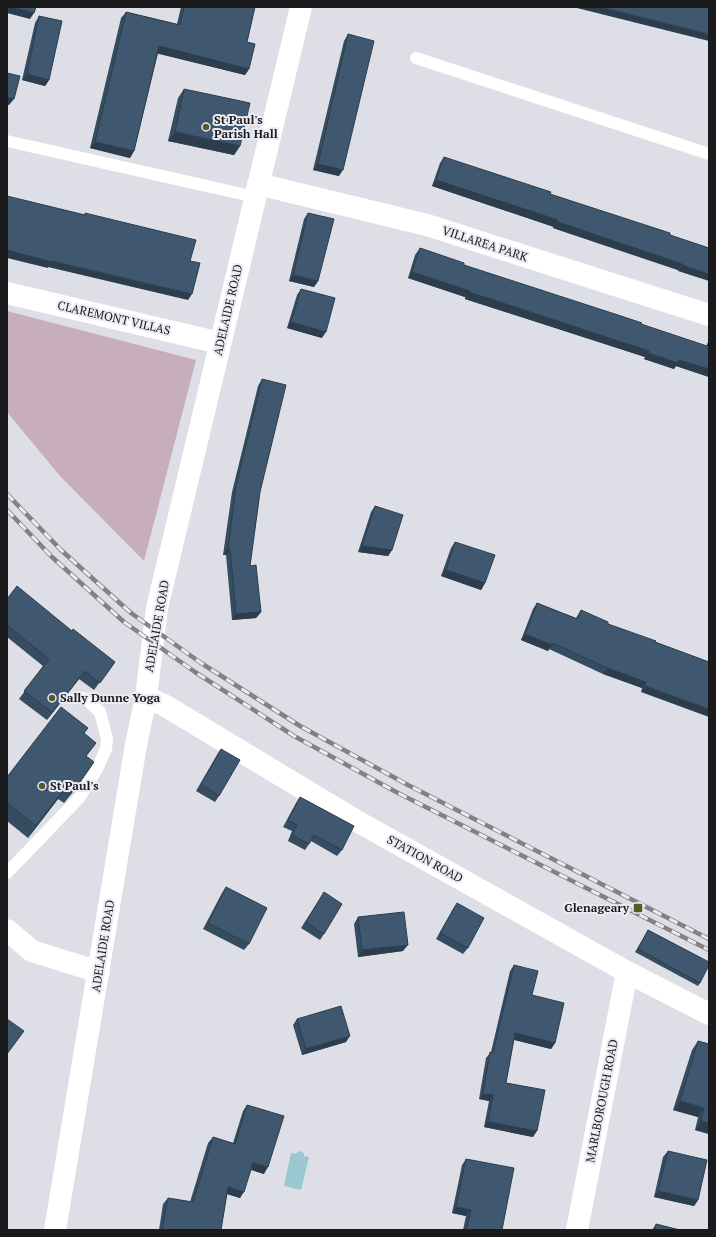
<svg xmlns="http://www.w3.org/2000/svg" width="716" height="1237" font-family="'PT Serif',serif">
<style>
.green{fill:#c8adbc}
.water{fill:#9ac7d2}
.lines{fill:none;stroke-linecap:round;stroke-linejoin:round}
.service{stroke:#fff;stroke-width:12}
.minor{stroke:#fff;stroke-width:22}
.tertiary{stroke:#fff;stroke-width:22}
.rail-casing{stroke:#818186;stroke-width:4.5}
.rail{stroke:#ebecf3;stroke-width:3;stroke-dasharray:9;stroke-linecap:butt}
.wall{fill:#364c60}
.shaded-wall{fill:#2c3e4e}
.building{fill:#3f5870;stroke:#2c3e4e}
.poi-dot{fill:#525b2a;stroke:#ebecf3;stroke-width:1.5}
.labels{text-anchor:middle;stroke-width:4;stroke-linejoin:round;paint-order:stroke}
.poi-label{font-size:12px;font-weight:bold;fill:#1b1b1e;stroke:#ebecf3;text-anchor:start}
.street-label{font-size:12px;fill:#1b1b1e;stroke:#ebecf3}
</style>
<rect width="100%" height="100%" fill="#dedfe6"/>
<path class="green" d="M 7,311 L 196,360 L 144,561 L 60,476 L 7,412 Z"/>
<path class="water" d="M 299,1151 L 304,1153 L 304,1156 L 309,1157 L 301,1190 L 284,1186 L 291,1153 L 296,1154 Z"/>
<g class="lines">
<path class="service" d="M 416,58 L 709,154
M 7,141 L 255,197
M 7,873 L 80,797 L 97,769 L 106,749 L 107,739 L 100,712 L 86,699 L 77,697"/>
<path class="minor" d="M 258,184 L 427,225 L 709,315
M 7,293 L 220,343
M 146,697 L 164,705 L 355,820 L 627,972 L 709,1014
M 7,930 L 32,951 L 99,972
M 577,1230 L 627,972"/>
<path class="tertiary" d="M 55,1230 L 136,745 L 146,697 L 157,608 L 301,7"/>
<defs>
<path id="rail" d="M 7,494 L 61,550 L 131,613 L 201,663 L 300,726 L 408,785 L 709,939
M 7,510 L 52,557 L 124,622 L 195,672 L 294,736 L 398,793 L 709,950"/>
</defs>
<use href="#rail" class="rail-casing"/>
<use href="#rail" class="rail"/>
</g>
<path class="wall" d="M 181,7 L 255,7 L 247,42 L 249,69 L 245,75 L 158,53 L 134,151 L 130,158 L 90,148 L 121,18 L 126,12 L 177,24 Z
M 39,16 L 49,80 L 45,86 L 22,80 L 35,23 Z
M 348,34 L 339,176 L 313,170 L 344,41 Z
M 184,89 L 240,146 L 234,155 L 168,141 L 178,98 Z
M 444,157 L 550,194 L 670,235 L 709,248 L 678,271 L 678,270 L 553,228 L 554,227 L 432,186 L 440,163 Z
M 308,213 L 318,281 L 314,287 L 289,281 L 304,219 Z
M 420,248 L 464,265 L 706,346 L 708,343 L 709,377 L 676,366 L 674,369 L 644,359 L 645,357 L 465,299 L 465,297 L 408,278 L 415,255 Z
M 301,289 L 322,338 L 287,328 L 297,295 Z
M 262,379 L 260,492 L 250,566 L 261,612 L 256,618 L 232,620 L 226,555 L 223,555 L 232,492 L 258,386 Z
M 375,506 L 392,550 L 388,556 L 358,552 L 371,512 Z
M 455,542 L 485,583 L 481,590 L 441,576 L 451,548 Z
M 7,599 L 72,631 L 115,662 L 94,690 L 79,679 L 47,720 L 19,699 L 43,666 L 7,637 Z
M 537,603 L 576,618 L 581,610 L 608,624 L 655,642 L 709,662 L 641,692 L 642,688 L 603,674 L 549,649 L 548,651 L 521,640 L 533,609 Z
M 88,728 L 84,733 L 87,756 L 87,772 L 79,784 L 64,803 L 58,799 L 28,838 L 7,821 L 7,777 Z
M 221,749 L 219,796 L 215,802 L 196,791 L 217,755 Z
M 300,797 L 342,850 L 337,856 L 311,841 L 305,850 L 288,841 L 292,831 L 283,827 L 296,803 Z
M 226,887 L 249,944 L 244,950 L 203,929 L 222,893 Z
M 324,892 L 324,934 L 320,940 L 301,928 Z
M 457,903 L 468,948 L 463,954 L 436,939 L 453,909 Z
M 358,917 L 403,951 L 358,957 L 354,924 Z
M 648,930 L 700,983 L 698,986 L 635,952 Z
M 514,965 L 532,995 L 555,1043 L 551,1049 L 514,1040 L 506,1083 L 533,1137 L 484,1127 L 489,1101 L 479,1099 L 486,1058 L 491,1052 L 510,971 Z
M 297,1019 L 346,1042 L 302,1055 L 293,1025 Z
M 698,1041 L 709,1044 L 709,1134 L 695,1130 L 698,1117 L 673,1110 L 692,1050 Z
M 247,1105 L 264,1174 L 251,1170 L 240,1198 L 227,1194 L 221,1230 L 159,1230 L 163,1204 L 168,1198 L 190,1202 L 208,1143 L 213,1137 L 233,1143 L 243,1111 Z
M 668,1151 L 698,1200 L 694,1206 L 654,1197 L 663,1157 Z
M 466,1159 L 502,1230 L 463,1230 L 466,1216 L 452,1213 L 462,1165 Z
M 656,1224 L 680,1230 L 652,1230 Z"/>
<path class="shaded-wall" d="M 7,7 L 12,7 L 34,13 L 30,19 L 7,13 Z
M 573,7 L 601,7 L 709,34 L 709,41 Z
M 159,46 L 249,69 L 245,75 L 155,53 Z
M 27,74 L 49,80 L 45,86 L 22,80 Z
M 7,97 L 14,99 L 9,105 L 7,105 Z
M 175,132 L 240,146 L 234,155 L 168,141 Z
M 95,142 L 134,151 L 130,158 L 90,148 Z
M 318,164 L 343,170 L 339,176 L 313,170 Z
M 436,180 L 558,220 L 554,227 L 432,186 Z
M 558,222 L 682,264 L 678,270 L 553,228 Z
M 7,250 L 52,261 L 192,294 L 188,300 L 48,267 L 48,268 L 7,258 Z
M 682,265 L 709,274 L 709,281 L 678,271 Z
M 412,272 L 470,291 L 465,297 L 408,278 Z
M 293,275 L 318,281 L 314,287 L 289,281 Z
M 469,292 L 649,351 L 645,357 L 465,299 Z
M 291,322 L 326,332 L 322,338 L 287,328 Z
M 648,353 L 679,360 L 709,369 L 709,377 L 676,366 L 674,369 L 644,359 Z
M 362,546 L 392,550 L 388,556 L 358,552 Z
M 228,549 L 230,549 L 226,555 L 223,555 Z
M 446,570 L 485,583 L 481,590 L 441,576 Z
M 261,612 L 256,618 L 232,620 L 236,614 Z
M 525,634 L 552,645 L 548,651 L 521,640 Z
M 607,668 L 646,682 L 642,688 L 603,674 Z
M 85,671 L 79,679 L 47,720 L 52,712 Z
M 645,686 L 709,709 L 709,717 L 641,692 Z
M 87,772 L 79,784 L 64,803 L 72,792 Z
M 66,787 L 58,799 L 28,838 L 36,826 Z
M 408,945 L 403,951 L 358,957 L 362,950 Z
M 515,1033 L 555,1043 L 551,1049 L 511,1039 Z
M 350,1036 L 346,1042 L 302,1055 L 306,1049 Z
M 483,1094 L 493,1095 L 489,1101 L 479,1099 Z
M 680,1101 L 704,1108 L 698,1117 L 673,1110 Z
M 701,1121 L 709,1123 L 709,1134 L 695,1130 Z
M 488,1122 L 537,1131 L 533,1137 L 484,1127 Z
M 253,1163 L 268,1167 L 264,1174 L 249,1169 Z
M 228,1187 L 244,1192 L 240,1198 L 224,1193 Z
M 658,1191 L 698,1200 L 694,1206 L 654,1197 Z
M 456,1207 L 471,1210 L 466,1216 L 452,1213 Z"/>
<path class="building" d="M 12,7 L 36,7 L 34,13 Z
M 184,7 L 255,7 L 247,42 L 255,44 L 249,69 L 159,46 L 134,151 L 95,142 L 126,12 L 180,25 Z
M 601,7 L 709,7 L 709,34 Z
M 39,16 L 62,21 L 49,80 L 27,74 Z
M 348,34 L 374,41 L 343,170 L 318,164 Z
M 7,73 L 20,76 L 14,99 L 7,97 Z
M 184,89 L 250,103 L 240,146 L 175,132 Z
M 444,157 L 551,192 L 550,194 L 670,233 L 670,235 L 709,248 L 709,274 L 682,265 L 682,264 L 558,222 L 558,220 L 436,180 Z
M 7,196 L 85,215 L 85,213 L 196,240 L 190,261 L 200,263 L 192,294 L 52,261 L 52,262 L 7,250 Z
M 308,213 L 334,219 L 318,281 L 293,275 Z
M 420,248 L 464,263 L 464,265 L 621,316 L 642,323 L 641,324 L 707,346 L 708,343 L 709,344 L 709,369 L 679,360 L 678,363 L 648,353 L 649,351 L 469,292 L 470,291 L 412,272 Z
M 301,289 L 335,298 L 326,332 L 291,322 Z
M 262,379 L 286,385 L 260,492 L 250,566 L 256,565 L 261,612 L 236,614 L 230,549 L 228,549 L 236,486 Z
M 375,506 L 403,515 L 392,550 L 362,546 Z
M 455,542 L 495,555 L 485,583 L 446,570 Z
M 17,586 L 72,631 L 73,629 L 115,662 L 100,683 L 85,671 L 52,712 L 24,691 L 49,659 L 7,625 L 7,599 Z
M 537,603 L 577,619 L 581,610 L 608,622 L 608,624 L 656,641 L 655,642 L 709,662 L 709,709 L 645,686 L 646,682 L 607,668 L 553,643 L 552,645 L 525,634 Z
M 61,707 L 88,728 L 84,733 L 96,743 L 86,756 L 94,762 L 87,772 L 72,792 L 66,787 L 36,826 L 7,803 L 7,777 Z
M 221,749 L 240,760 L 219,796 L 201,784 Z
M 300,797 L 354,826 L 342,850 L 314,835 L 309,844 L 292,835 L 297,825 L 288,820 Z
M 226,887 L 267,908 L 249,944 L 208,923 Z
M 324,892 L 342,904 L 324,934 L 306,922 Z
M 457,903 L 484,918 L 468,948 L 440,933 Z
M 404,912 L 408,945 L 362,950 L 358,917 Z
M 648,930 L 709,962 L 709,965 L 700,983 L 638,949 Z
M 514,965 L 538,971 L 532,995 L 564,1003 L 555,1043 L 515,1033 L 506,1083 L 545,1090 L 537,1131 L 488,1122 L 493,1095 L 483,1094 L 490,1052 L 493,1053 Z
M 341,1006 L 350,1036 L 306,1049 L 297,1019 Z
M 7,1019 L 24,1031 L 7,1054 Z
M 698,1041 L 709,1044 L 709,1123 L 701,1121 L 704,1108 L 680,1101 Z
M 247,1105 L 284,1116 L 268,1167 L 253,1163 L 244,1192 L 228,1187 L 221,1230 L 162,1230 L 168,1198 L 193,1202 L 213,1137 L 235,1144 Z
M 668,1151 L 707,1160 L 698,1200 L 658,1191 Z
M 466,1159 L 514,1168 L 502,1230 L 466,1230 L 471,1210 L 456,1207 Z
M 656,1224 L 680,1230 L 655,1230 Z"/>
<g class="poi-dot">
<circle cx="206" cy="127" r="4"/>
<circle cx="52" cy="698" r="4"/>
<circle cx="42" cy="786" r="4"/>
<rect x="633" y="903" width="10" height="10" rx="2"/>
</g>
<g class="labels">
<g class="poi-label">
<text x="214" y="124">St Paul's<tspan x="214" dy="14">Parish Hall</tspan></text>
<text x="60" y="702">Sally Dunne Yoga</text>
<text x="50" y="790">St Paul's</text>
<text x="629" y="912" text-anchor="end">Glenageary</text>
</g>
<g class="street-label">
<text transform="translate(485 244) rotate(18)" y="4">VILLAREA PARK</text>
<text transform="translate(228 310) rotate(-77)" y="4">ADELAIDE ROAD</text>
<text transform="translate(114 318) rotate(13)" y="4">CLAREMONT VILLAS</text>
<text transform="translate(157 626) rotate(-80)" y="4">ADELAIDE ROAD</text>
<text transform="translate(425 859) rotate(29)" y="4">STATION ROAD</text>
<text transform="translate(103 946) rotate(-81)" y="4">ADELAIDE ROAD</text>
<text transform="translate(602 1101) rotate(-79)" y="4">MARLBOROUGH ROAD</text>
</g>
</g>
<rect width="716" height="1237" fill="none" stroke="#1b1b1e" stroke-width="16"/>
</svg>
